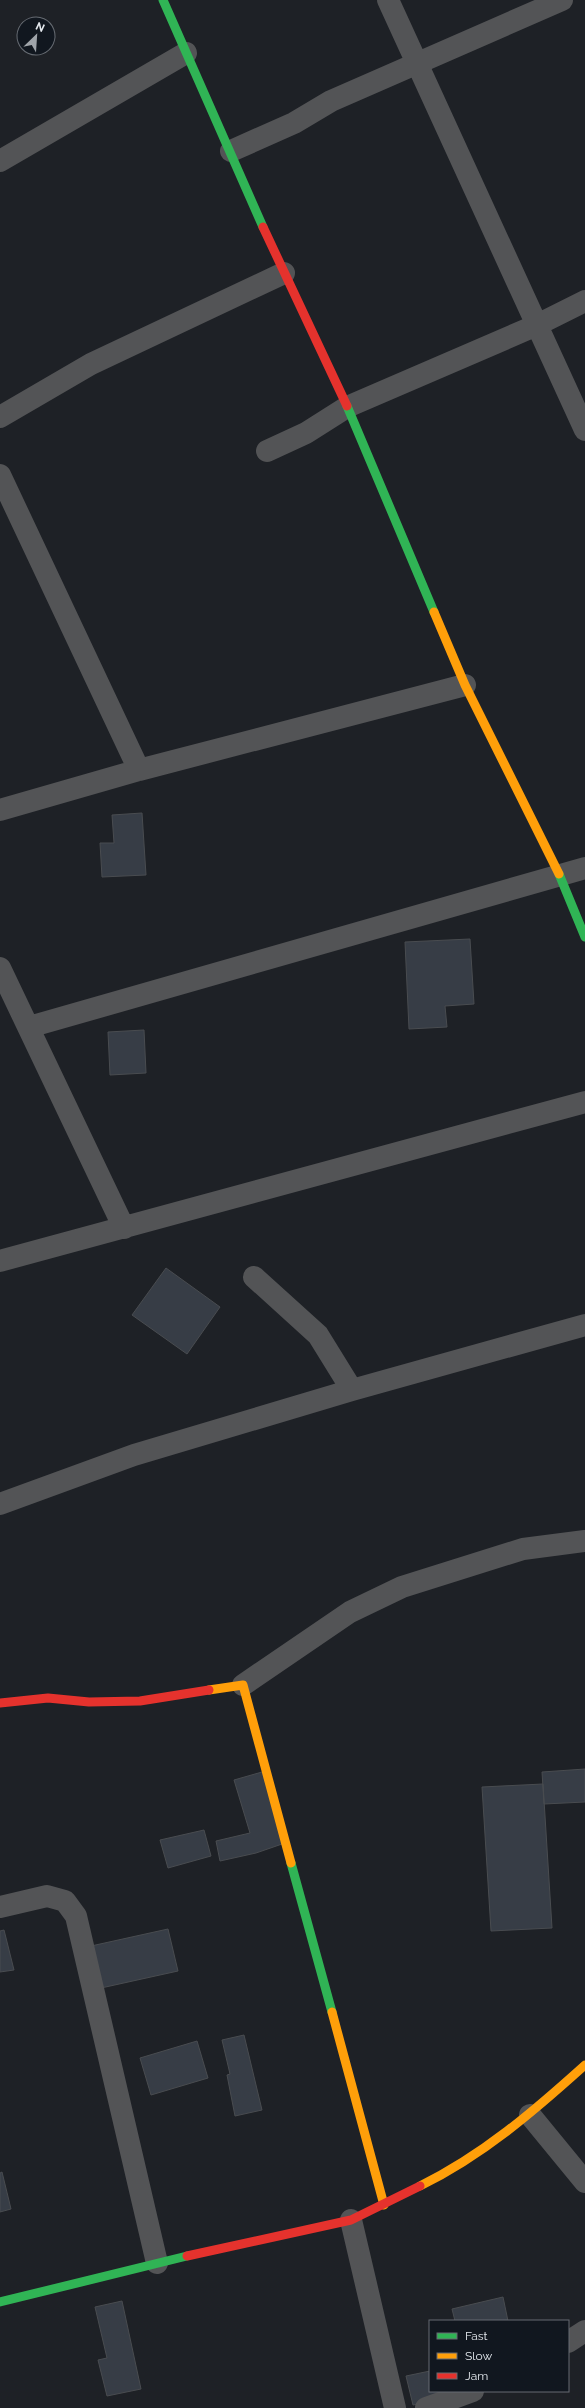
<svg xmlns="http://www.w3.org/2000/svg" width="585" height="2408" font-family="Raleway,sans-serif">
<style>
.building{fill:#373d46;stroke:#494c50}
.lines{fill:none;stroke-linecap:round;stroke-linejoin:round}
.street{stroke:#535456;stroke-width:22}
.fast{stroke:#30b455;stroke-width:9}
.slow{stroke:#ff9f0a;stroke-width:9}
.jam{stroke:#e5322d;stroke-width:9}
</style>
<rect width="100%" height="100%" fill="#1e2126"/>
<path class="building" d="M 142,813 L 146,875 L 102,877 L 100,843 L 114,843 L 112,815 Z
M 470,939 L 474,1004 L 445,1006 L 447,1027 L 409,1029 L 405,942 Z
M 144,1030 L 146,1073 L 110,1075 L 108,1032 Z
M 166,1268 L 220,1307 L 187,1354 L 132,1315 Z
M 585,1769 L 585,1802 L 544,1804 L 542,1772 Z
M 262,1772 L 285,1843 L 256,1853 L 220,1861 L 216,1841 L 250,1833 L 234,1780 Z
M 543,1784 L 552,1928 L 491,1931 L 482,1787 Z
M 204,1830 L 211,1856 L 168,1868 L 160,1840 Z
M 168,1929 L 178,1971 L 92,1990 L 82,1948 Z
M 4,1930 L 14,1970 L 0,1972 L 0,1931 Z
M 244,2035 L 262,2110 L 235,2116 L 227,2075 L 230,2074 L 222,2040 Z
M 197,2041 L 208,2078 L 151,2095 L 140,2058 Z
M 2,2172 L 11,2209 L 0,2212 L 0,2173 Z
M 503,2297 L 508,2321 L 455,2321 L 452,2309 Z
M 122,2301 L 141,2389 L 107,2396 L 98,2360 L 107,2358 L 95,2307 Z
M 430,2371 L 430,2391 L 444,2391 L 446,2399 L 413,2405 L 406,2376 Z"/>
<g class="lines">
<path class="street" d="M 388,0 L 585,430
M 231,151 L 294,123 L 331,101 L 562,0
M 0,161 L 186,53
M 0,417 L 91,364 L 284,273
M 267,451 L 306,433 L 347,407 L 537,325 L 585,301
M 0,475 L 139,770
M 0,810 L 139,770 L 465,685
M 0,968 L 124,1228
M 29,1027 L 585,868
M 0,1261 L 585,1102
M 254,1277 L 318,1335 L 352,1390
M 0,1504 L 134,1455 L 352,1390 L 585,1325
M 243,1685 L 350,1612 L 402,1587 L 523,1549 L 585,1541
M 0,1907 L 47,1896 L 65,1901 L 76,1916 L 157,2263
M 530,2115 L 585,2182
M 351,2220 L 395,2408
M 568,2342 L 585,2331
M 426,2408 L 473,2391"/>
<path class="fast" d="M 163,0 L 263,227
M 347,406 L 434,612
M 559,874 L 585,937
M 291,1863 L 332,2012
M 0,2302 L 187,2256"/>
<path class="slow" d="M 434,612 L 465,685 L 559,874
M 209,1690 L 243,1685 L 291,1863
M 332,2012 L 384,2205
M 420,2186 C 483,2155 534,2111 585,2065"/>
<path class="jam" d="M 263,227 L 347,406
M 0,1703 L 48,1698 L 89,1702 L 140,1701 L 209,1690
M 187,2256 L 351,2220 L 420,2186"/>
</g>
<rect x="429" y="2320" width="140" height="72" fill="#11171f" stroke="#666b72"/>
<rect x="437" y="2333" width="20" height="6" fill="#30b455" stroke="#666b72"/>
<text x="465" y="2340" font-size="12" fill="#e5eaef">Fast</text>
<rect x="437" y="2353" width="20" height="6" fill="#ff9f0a" stroke="#666b72"/>
<text x="465" y="2360" font-size="12" fill="#e5eaef">Slow</text>
<rect x="437" y="2373" width="20" height="6" fill="#e5322d" stroke="#666b72"/>
<text x="465" y="2380" font-size="12" fill="#e5eaef">Jam</text>
<g transform="translate(36 36) rotate(25)"><circle r="19" fill="#11171f" stroke="#666b72"/>
<path d="M0-3L7 15L0 10L-7 15Z" fill="#9fa4a9"/>
<text y="-6" font-size="11" font-weight="bold" text-anchor="middle" fill="#e5eaef">N</text>
</g>
</svg>
